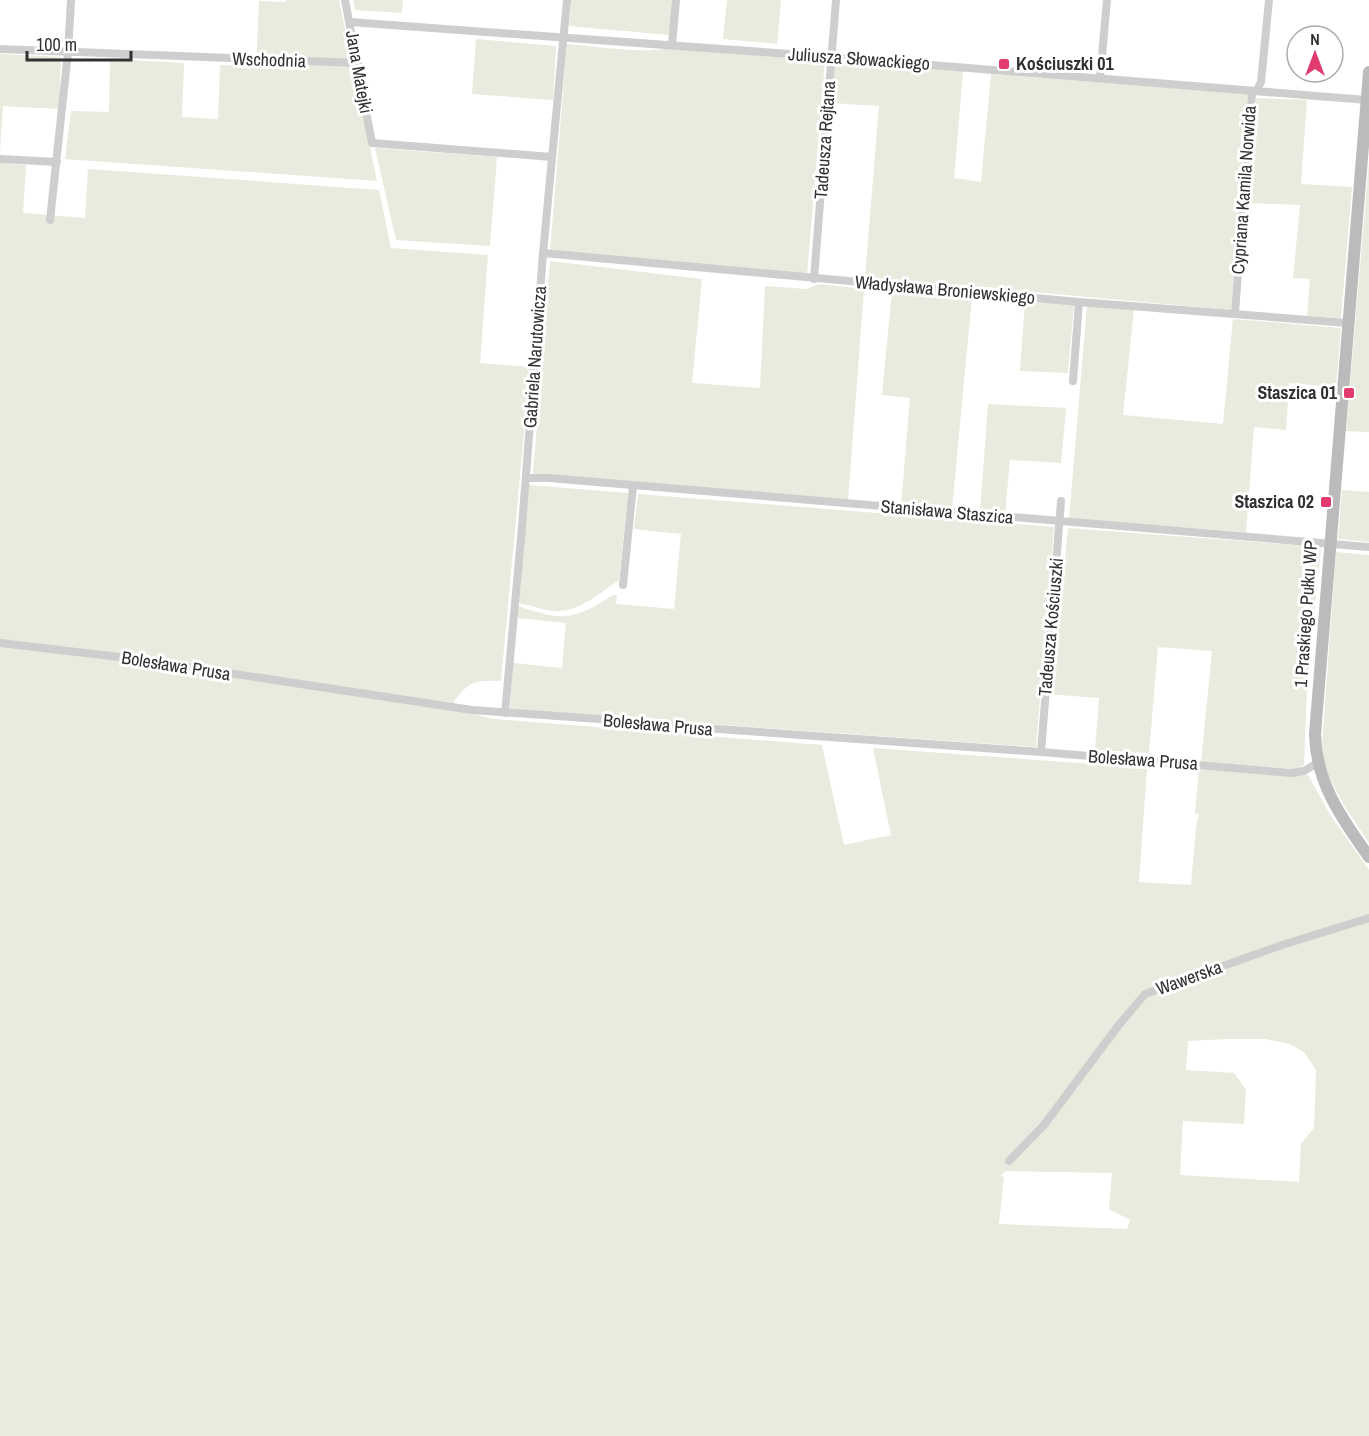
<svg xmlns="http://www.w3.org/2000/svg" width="1369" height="1436" font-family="'Archivo Narrow',sans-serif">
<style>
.green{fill:#e8ebdd;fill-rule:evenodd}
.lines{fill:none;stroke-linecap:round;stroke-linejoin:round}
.street{stroke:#cecece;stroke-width:8}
.secondary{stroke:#bbb;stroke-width:12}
.poi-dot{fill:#e13b6f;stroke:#fff;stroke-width:2}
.labels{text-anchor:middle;stroke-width:6;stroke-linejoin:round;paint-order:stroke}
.street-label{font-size:18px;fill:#313131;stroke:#fff}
.poi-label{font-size:18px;font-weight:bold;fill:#313131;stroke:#fff;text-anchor:end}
</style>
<rect width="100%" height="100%" fill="#fff"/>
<path class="green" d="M 286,0 L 339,0 L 377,181 L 65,159 L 71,111 L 109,112 L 110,59 L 184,63 L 182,117 L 218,119 L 220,65 L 256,66 L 259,1 L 286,2 Z
M 353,0 L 403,0 L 402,13 L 355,10 Z
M 571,0 L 673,0 L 670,35 L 569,26 Z
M 727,0 L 781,0 L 777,44 L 723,39 Z
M 476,39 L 556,46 L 553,100 L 472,94 Z
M 567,44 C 590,46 648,54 667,48 L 825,61 L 807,274 L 550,251 Z
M 0,54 L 61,57 L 59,109 L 3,106 L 0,152 Z
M 835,61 L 963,71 L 954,178 L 981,182 L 991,74 L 1248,94 L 1231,310 L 865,277 L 879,106 L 832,103 Z
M 1256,98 L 1307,100 L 1301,184 L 1352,187 L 1341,318 L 1307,316 L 1310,279 L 1293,278 L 1300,205 L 1248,203 Z
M 375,148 L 497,157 L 490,246 L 396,240 Z
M 1369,162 L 1369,432 L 1346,431 Z
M 0,163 L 26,165 L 23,213 L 85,218 L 88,169 L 379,190 L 391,248 L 488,255 L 480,363 L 530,367 L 501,681 C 474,680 469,681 453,703 L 0,640 Z
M 550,261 L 702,279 L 692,383 L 760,388 L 765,286 L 806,289 L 819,284 L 864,289 L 848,501 L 533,475 Z
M 892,291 L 972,297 L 952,509 L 901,506 L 910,398 L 882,395 Z
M 1025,301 L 1074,304 L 1068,373 L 1020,371 Z
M 1087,305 L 1134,309 L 1123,415 L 1223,424 L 1233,319 L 1341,328 L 1336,387 L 1289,383 L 1286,430 L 1254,427 L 1246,532 L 1069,519 Z
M 988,404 L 1066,408 L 1061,463 L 1010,460 L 1005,514 L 980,512 Z
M 528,485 L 628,493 L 619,580 C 601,592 579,612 556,611 C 545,611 531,605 519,603 Z
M 1342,490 L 1369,492 L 1369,542 L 1338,539 Z
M 638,494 L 1054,527 L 1036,747 L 510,710 L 513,663 L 562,668 L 566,623 L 517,618 L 518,606 C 562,621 573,621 613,595 L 617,595 L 616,604 L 674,609 L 681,534 L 634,529 Z
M 1068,528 L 1321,547 L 1307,685 L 1304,765 L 1296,769 L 1201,762 L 1212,651 L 1158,647 L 1149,753 L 1095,750 L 1099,698 L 1047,694 L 1052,639 L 1057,639 Z
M 1336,552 L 1369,555 L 1369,843 L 1345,807 L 1324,768 L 1322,745 Z
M 0,645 L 133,663 L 455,710 L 494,719 L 822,745 L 844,845 L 891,835 L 873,748 L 1147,768 L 1139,882 L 1191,885 L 1196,826 L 1199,815 L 1195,813 L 1199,768 L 1308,775 L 1331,816 L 1369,870 L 1369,1436 L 0,1436 ZM 1226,1039 L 1265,1039 L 1290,1044 L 1304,1052 L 1316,1070 L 1314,1128 L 1301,1144 L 1299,1182 L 1180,1175 L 1183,1121 L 1244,1124 L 1246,1090 L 1234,1073 L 1186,1070 L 1188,1041 ZM 1006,1171 L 1112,1173 L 1109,1209 L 1130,1220 L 1127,1229 L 999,1224 L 1004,1177 L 1000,1176 Z"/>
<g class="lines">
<path class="street" d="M 345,0 L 372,143 L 552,157
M 350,22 L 831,57 L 1367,100
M 672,45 L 676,0
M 0,49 L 358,63
M 1100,78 L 1107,0
M 0,159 L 57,162
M 50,220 L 68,52 L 71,0
M 543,253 L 1079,302 L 1348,323
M 814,279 L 836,0
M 1235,313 L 1252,93 L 1257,90 L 1261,82 L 1269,0
M 1073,381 L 1079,302
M 526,478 L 549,478 L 1369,547
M 623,585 L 633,486
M 0,643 L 136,659 L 472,710 L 641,722 L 661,725 L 1041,752 L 1292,773 L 1304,771 L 1317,763
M 505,713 L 522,527 L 543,253 L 567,0
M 1041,752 L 1061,501
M 1009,1161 L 1044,1125 L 1118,1026 L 1145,994 L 1282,945 L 1369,918"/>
<path class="secondary" d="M 1369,72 L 1315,734 C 1316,783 1342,819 1369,857"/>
</g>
<g class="poi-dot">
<rect x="998" y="58" width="12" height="12" rx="3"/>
<rect x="1343" y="387" width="12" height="12" rx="3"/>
<rect x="1320" y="496" width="12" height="12" rx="3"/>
</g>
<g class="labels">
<g class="street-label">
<text transform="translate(859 59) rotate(4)" y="6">Juliusza Słowackiego</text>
<text transform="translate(269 60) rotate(2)" y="6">Wschodnia</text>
<text transform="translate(359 72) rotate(80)" y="6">Jana Matejki</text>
<text transform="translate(825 140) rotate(-86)" y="6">Tadeusza Rejtana</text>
<text transform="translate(1244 190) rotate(-86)" y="6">Cypriana Kamila Norwida</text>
<text transform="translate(945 290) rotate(5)" y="6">Władysława Broniewskiego</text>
<text transform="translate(535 357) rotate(-86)" y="6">Gabriela Narutowicza</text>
<text transform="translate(947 512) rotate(5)" y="6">Stanisława Staszica</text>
<text transform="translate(1306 614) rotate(-86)" y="6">1 Praskiego Pułku WP</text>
<text transform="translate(1051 627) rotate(-85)" y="6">Tadeusza Kościuszki</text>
<text transform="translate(176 666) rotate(9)" y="6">Bolesława Prusa</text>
<text transform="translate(658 725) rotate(5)" y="6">Bolesława Prusa</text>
<text transform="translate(1143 760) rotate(4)" y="6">Bolesława Prusa</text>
<text transform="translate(1189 978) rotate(-20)" y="6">Wawerska</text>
</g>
<g class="poi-label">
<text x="1016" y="70" text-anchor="start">Kościuszki 01</text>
<text x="1337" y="399">Staszica 01</text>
<text x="1314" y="508">Staszica 02</text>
</g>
</g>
<g transform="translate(1315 54)"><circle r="28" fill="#ffffff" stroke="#adadad" stroke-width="1.5"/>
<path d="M0-4.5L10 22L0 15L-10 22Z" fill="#e13b6f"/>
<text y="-9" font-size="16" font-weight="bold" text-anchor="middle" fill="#313131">N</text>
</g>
<path d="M27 51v9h104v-9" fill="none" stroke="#313131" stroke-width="3"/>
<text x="36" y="51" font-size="18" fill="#313131" stroke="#ffffff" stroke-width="4.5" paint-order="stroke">100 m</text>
</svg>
